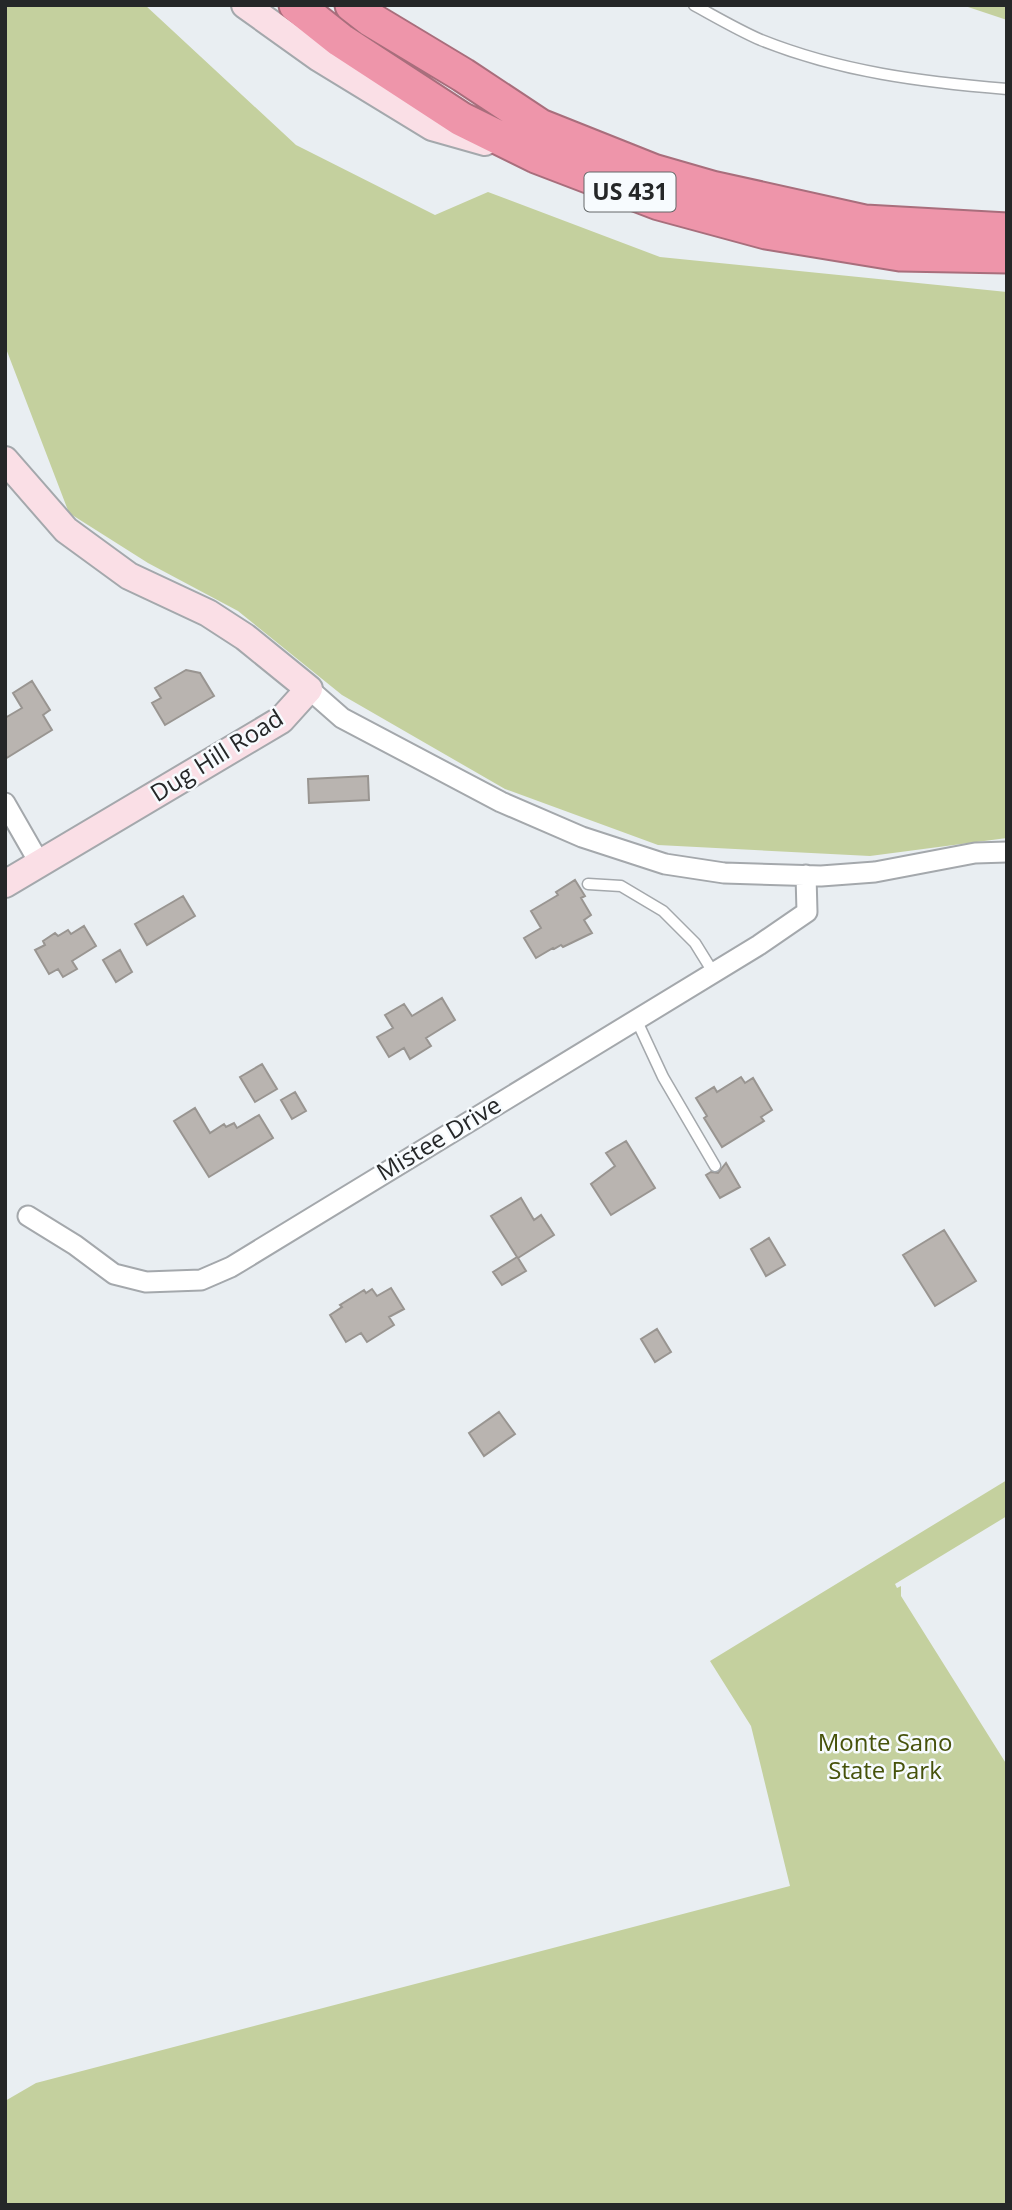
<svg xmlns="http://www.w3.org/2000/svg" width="1012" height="2210" font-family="'Open Sans',sans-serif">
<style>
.green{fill:#c4d09e}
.building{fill:#b9b4b0;stroke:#999591;stroke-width:2}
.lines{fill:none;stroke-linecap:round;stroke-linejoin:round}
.lane-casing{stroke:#a4a8ac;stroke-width:13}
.street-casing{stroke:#a4a8ac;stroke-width:23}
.secondary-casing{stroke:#a4a8ac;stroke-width:30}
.highway-casing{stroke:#a86e7c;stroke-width:37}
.lane{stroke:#fff;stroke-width:10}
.street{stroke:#fff;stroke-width:19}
.secondary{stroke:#fadfe6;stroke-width:26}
.highway{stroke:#ee95aa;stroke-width:33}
.labels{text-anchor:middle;stroke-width:5;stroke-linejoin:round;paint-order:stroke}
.shield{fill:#f7fbfe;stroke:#646768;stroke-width:2}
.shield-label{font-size:23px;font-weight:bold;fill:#252728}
.street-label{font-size:24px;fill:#252728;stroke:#f7fbfe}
.park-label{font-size:24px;fill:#46520b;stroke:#f7fbfe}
</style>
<rect width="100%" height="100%" fill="#e9eef2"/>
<path class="green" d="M 5,5 L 145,5 L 296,145 L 435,215 L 488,192 L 660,257 L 1007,292 L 1007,838 L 870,856 L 658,845 L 505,789 L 342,695 L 238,611 L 148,563 L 69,513 L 5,346 Z
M 962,5 L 1007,5 L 1007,20 Z
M 1007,1480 L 1007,1516 L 895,1584 L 897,1588 L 901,1586 L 901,1596 L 1007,1765 L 1007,2205 L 5,2205 L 5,2101 L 36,2083 L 790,1886 L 751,1726 L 710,1661 Z"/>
<path class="building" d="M 186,670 L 200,673 L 214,696 L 165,725 L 152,703 L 161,698 L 155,688 Z
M 32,681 L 50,710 L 43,715 L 52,730 L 5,759 L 5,718 L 22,708 L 13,693 Z
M 368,776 L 369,800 L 309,803 L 308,779 Z
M 575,880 L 585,896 L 581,898 L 591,915 L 584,920 L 592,933 L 563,947 L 561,945 L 554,949 L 553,948 L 536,958 L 524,938 L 541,928 L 531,911 L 558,895 L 556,892 Z
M 183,896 L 195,916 L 147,945 L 135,924 Z
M 84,926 L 96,946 L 72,961 L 77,969 L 63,977 L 58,969 L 49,974 L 35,950 L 45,945 L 43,941 L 55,933 L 58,936 L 68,930 L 71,934 Z
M 120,950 L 132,972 L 116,982 L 103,960 Z
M 442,998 L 455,1020 L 426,1038 L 431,1046 L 410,1059 L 404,1048 L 389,1057 L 377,1037 L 393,1028 L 385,1015 L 404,1004 L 412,1016 Z
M 262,1064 L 277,1089 L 255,1102 L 240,1077 Z
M 741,1077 L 745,1083 L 753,1078 L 772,1110 L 761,1117 L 764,1121 L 722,1147 L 704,1118 L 707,1116 L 696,1098 L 714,1087 L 717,1092 Z
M 295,1092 L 306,1111 L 292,1119 L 281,1100 Z
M 195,1108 L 210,1133 L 224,1124 L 226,1127 L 234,1123 L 237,1128 L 259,1115 L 273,1138 L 209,1177 L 174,1121 Z
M 626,1141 L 655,1188 L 611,1215 L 591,1184 L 615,1166 L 606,1153 Z
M 726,1163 L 740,1187 L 720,1198 L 706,1175 L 711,1172 L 718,1173 Z
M 521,1198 L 534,1220 L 541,1215 L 554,1235 L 518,1258 L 526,1271 L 502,1285 L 493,1272 L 517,1257 L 491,1216 Z
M 944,1230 L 976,1281 L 935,1306 L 903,1255 Z
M 769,1238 L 785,1265 L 766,1276 L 751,1249 Z
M 391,1288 L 404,1309 L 389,1317 L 394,1325 L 367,1342 L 361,1333 L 346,1342 L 330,1315 L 342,1307 L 340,1305 L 364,1290 L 366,1293 L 372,1289 L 377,1296 Z
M 657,1329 L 671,1352 L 655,1362 L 641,1339 Z
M 499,1412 L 515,1434 L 484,1456 L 469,1433 Z"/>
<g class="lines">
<defs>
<path id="lane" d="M 694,5 C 716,17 738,30 761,40 C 841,72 922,82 1007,89
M 588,884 L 621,886 L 663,911 L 695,943 L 713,972
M 636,1019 L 663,1077 L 715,1166"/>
<path id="street" d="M 309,689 L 342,718 L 501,802 L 582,837 L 665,864 L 724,873 L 821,876 L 875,872 L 975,853 L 1007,852
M 5,803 L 40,864
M 28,1216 L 75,1245 L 114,1274 L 146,1282 L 201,1280 L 231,1267 L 759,945 L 807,912 L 806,875"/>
<path id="secondary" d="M 245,5 L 319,58 L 432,127 L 485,142
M 5,460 L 66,530 L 129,576 L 208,613 L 245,637 L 309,689 L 281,720 L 5,884"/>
<path id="highway" d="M 296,5 L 340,40 L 461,119 L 536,156 L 659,203 L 766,232 L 900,254 L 1007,256
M 352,5 L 370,19 L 463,75 L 540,126 L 653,171 L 712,188 L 865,222 L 1007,230"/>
</defs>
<use href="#lane" class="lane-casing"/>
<use href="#street" class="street-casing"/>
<use href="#secondary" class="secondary-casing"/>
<use href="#highway" class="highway-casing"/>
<use href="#lane" class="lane"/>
<use href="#street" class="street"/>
<use href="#secondary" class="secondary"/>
<use href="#highway" class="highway"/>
</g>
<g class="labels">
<rect class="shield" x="584.5" y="172.5" width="91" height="39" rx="5"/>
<g class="shield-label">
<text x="630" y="200">US 431</text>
</g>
<g class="street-label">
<text transform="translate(217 756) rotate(-32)" y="8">Dug Hill Road</text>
<text transform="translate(439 1139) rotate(-31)" y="8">Mistee Drive</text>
</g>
<g class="park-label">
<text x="885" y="1751">Monte Sano<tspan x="885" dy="28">State Park</tspan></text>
</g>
</g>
<rect width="1012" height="2210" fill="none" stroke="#252728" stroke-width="14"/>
</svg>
